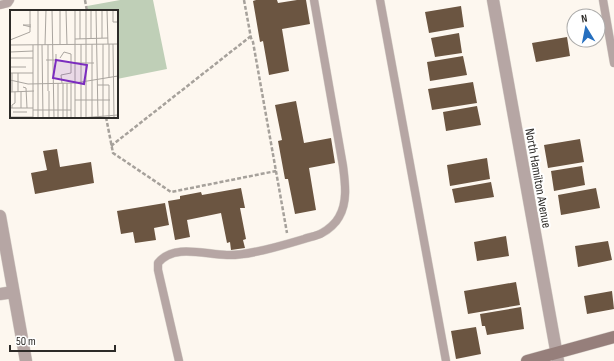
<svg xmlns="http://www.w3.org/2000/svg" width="614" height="361" font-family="'Sofia Sans Condensed',sans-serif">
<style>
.pitch{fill:#bfcfb7}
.building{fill:#6b5541}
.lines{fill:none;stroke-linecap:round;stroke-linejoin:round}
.lane-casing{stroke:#d8d2cb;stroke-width:9}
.street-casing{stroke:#d8d2cb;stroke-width:13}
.secondary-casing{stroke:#d8d2cb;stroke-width:13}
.path{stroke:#a6a19b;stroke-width:2.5;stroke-dasharray:4 2;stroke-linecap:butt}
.lane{stroke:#b6a6a4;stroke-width:8}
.street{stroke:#b6a6a4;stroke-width:12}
.secondary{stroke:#967f7b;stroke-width:12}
.labels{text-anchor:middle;stroke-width:4;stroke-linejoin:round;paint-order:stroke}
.street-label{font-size:13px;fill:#2d2b28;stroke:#fff}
.inset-road{fill:none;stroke:#aaa59f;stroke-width:1}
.view{fill:#7b2cbf;fill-opacity:0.15;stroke:#7b2cbf;stroke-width:2}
.inset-edge{fill:none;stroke:#2d2b28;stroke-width:2}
</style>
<rect width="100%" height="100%" fill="#fdf7ef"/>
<path class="pitch" d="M 120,0 L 153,0 L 167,69 L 117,79 L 117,11 L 88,11 L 87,6 Z"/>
<path class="building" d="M 256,0 L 277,0 L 278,3 L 297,0 L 306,0 L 310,24 L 282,29 L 289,71 L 269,75 L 263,41 L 260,42 L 253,1 Z
M 461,6 L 464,27 L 429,33 L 425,12 Z
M 459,33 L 462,53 L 435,57 L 431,38 Z
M 567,37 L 570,56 L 536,62 L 532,43 Z
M 463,56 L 467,75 L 430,81 L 427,62 Z
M 473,82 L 477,103 L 432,110 L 428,89 Z
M 296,101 L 304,143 L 331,138 L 335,163 L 309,168 L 316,210 L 295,214 L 288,179 L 285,179 L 278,141 L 282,140 L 275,105 Z
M 477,106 L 481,125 L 446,131 L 443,112 Z
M 580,139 L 584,162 L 548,168 L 544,145 Z
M 57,149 L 60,167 L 91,162 L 94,183 L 35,194 L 31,173 L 47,170 L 43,151 Z
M 487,158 L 490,179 L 450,186 L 447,165 Z
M 582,166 L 585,185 L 554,191 L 551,171 Z
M 491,182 L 494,197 L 455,203 L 452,189 Z
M 241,188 L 245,208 L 240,208 L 246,239 L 243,240 L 245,248 L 231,250 L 230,242 L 227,243 L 221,213 L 187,220 L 190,237 L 175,240 L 168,201 L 180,199 L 180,196 L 201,192 L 202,195 Z
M 596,188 L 600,208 L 561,215 L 558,195 Z
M 165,203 L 169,225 L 154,228 L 156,240 L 135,243 L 133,232 L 121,234 L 117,211 Z
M 506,236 L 509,256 L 477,261 L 474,242 Z
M 608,241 L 612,260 L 578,267 L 575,246 Z
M 516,282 L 520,305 L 468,314 L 464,291 Z
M 612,291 L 614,309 L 587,314 L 584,296 Z
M 521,307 L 524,329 L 487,335 L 485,326 L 482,326 L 480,314 Z
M 476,327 L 481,354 L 456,359 L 451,331 Z"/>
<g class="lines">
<defs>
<path id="lane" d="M 380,0 L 446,361
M 603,0 L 614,63
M 0,5 L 8,3 L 10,0
M 179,361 L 158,270 L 158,263 C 174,243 206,255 227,255 C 248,256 284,245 304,239 C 310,237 317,236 322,233 C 328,230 336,223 339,217 C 348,202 345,182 343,166 L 314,0"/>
<path id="street" d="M 493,0 L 558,361
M 0,216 L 26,361
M 0,294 L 13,292"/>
<path id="secondary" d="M 527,361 L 614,337"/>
</defs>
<use href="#lane" class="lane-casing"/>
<use href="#street" class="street-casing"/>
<use href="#secondary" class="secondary-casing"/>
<path class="path" d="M 85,0 L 87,11
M 244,0 L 251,38 L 253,42 L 287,233
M 106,117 L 113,153 L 171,192 L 276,171
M 111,146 L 251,36"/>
<use href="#lane" class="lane"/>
<use href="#street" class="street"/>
<use href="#secondary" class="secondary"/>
</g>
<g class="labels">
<g class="street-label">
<text transform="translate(539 178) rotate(80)" y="5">North Hamilton Avenue</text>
</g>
</g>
<g transform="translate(10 10)">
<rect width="108" height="108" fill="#fdf7ef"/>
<path class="inset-road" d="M 28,0 L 28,35M 42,0 L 44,108M 56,0 L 57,35M 65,0 L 65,34M 70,0 L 70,29M 76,0 L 76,34M 81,0 L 81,29M 86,0 L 88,108M 92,0 L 92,28M 97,0 L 98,34M 103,0 L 103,12 L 108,12M 21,15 L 13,15 L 21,17M 65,29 L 98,28M 0,30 L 20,22 L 20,0M 65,34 L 65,108M 71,34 L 71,108M 76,34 L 76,107M 82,34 L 82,108M 93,34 L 93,108M 99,34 L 99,68M 103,34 L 104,108M 0,35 L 108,34M 23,35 L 23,108M 28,35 L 28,81M 32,35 L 33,108M 35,35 L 36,0M 38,35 L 38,81M 50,35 L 50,0M 0,42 L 23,41M 0,48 L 23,48M 50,48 L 54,42 L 61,44 L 61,63 L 51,65 L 52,73M 36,50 L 46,50 L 46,44M 65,53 L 84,53M 1,57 L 16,57M 0,63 L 23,63M 2,63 L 2,82M 8,63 L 8,82M 0,70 L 18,74 L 65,73 L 108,66M 53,73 L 53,108M 61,73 L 61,108M 87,75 L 99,75 L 99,108M 13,77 L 16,78 L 17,98M 0,82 L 24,81M 11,82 L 11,98M 65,90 L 100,90M 0,98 L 23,98M 2,98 L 2,95 L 5,93 L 5,82M 23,100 L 61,100M 3,102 L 17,102M 0,107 L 23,107M 28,108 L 28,81M 39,108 L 39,81M 48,108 L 48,73M 57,108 L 57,73M 70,108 L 108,105"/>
<path class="view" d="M 46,50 L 77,55 L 74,74 L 43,68 Z"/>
<rect width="108" height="108" class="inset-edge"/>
</g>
<g transform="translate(586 28) rotate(350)"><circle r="19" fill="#ffffff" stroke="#abaaa9"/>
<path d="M0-3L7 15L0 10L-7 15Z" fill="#266fbf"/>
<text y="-6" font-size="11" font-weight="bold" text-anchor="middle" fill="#2d2b28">N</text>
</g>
<path d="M10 345v6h105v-6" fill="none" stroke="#2d2b28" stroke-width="2"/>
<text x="16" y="345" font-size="12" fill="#2d2b28" stroke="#ffffff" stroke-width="3" paint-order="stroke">50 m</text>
</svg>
